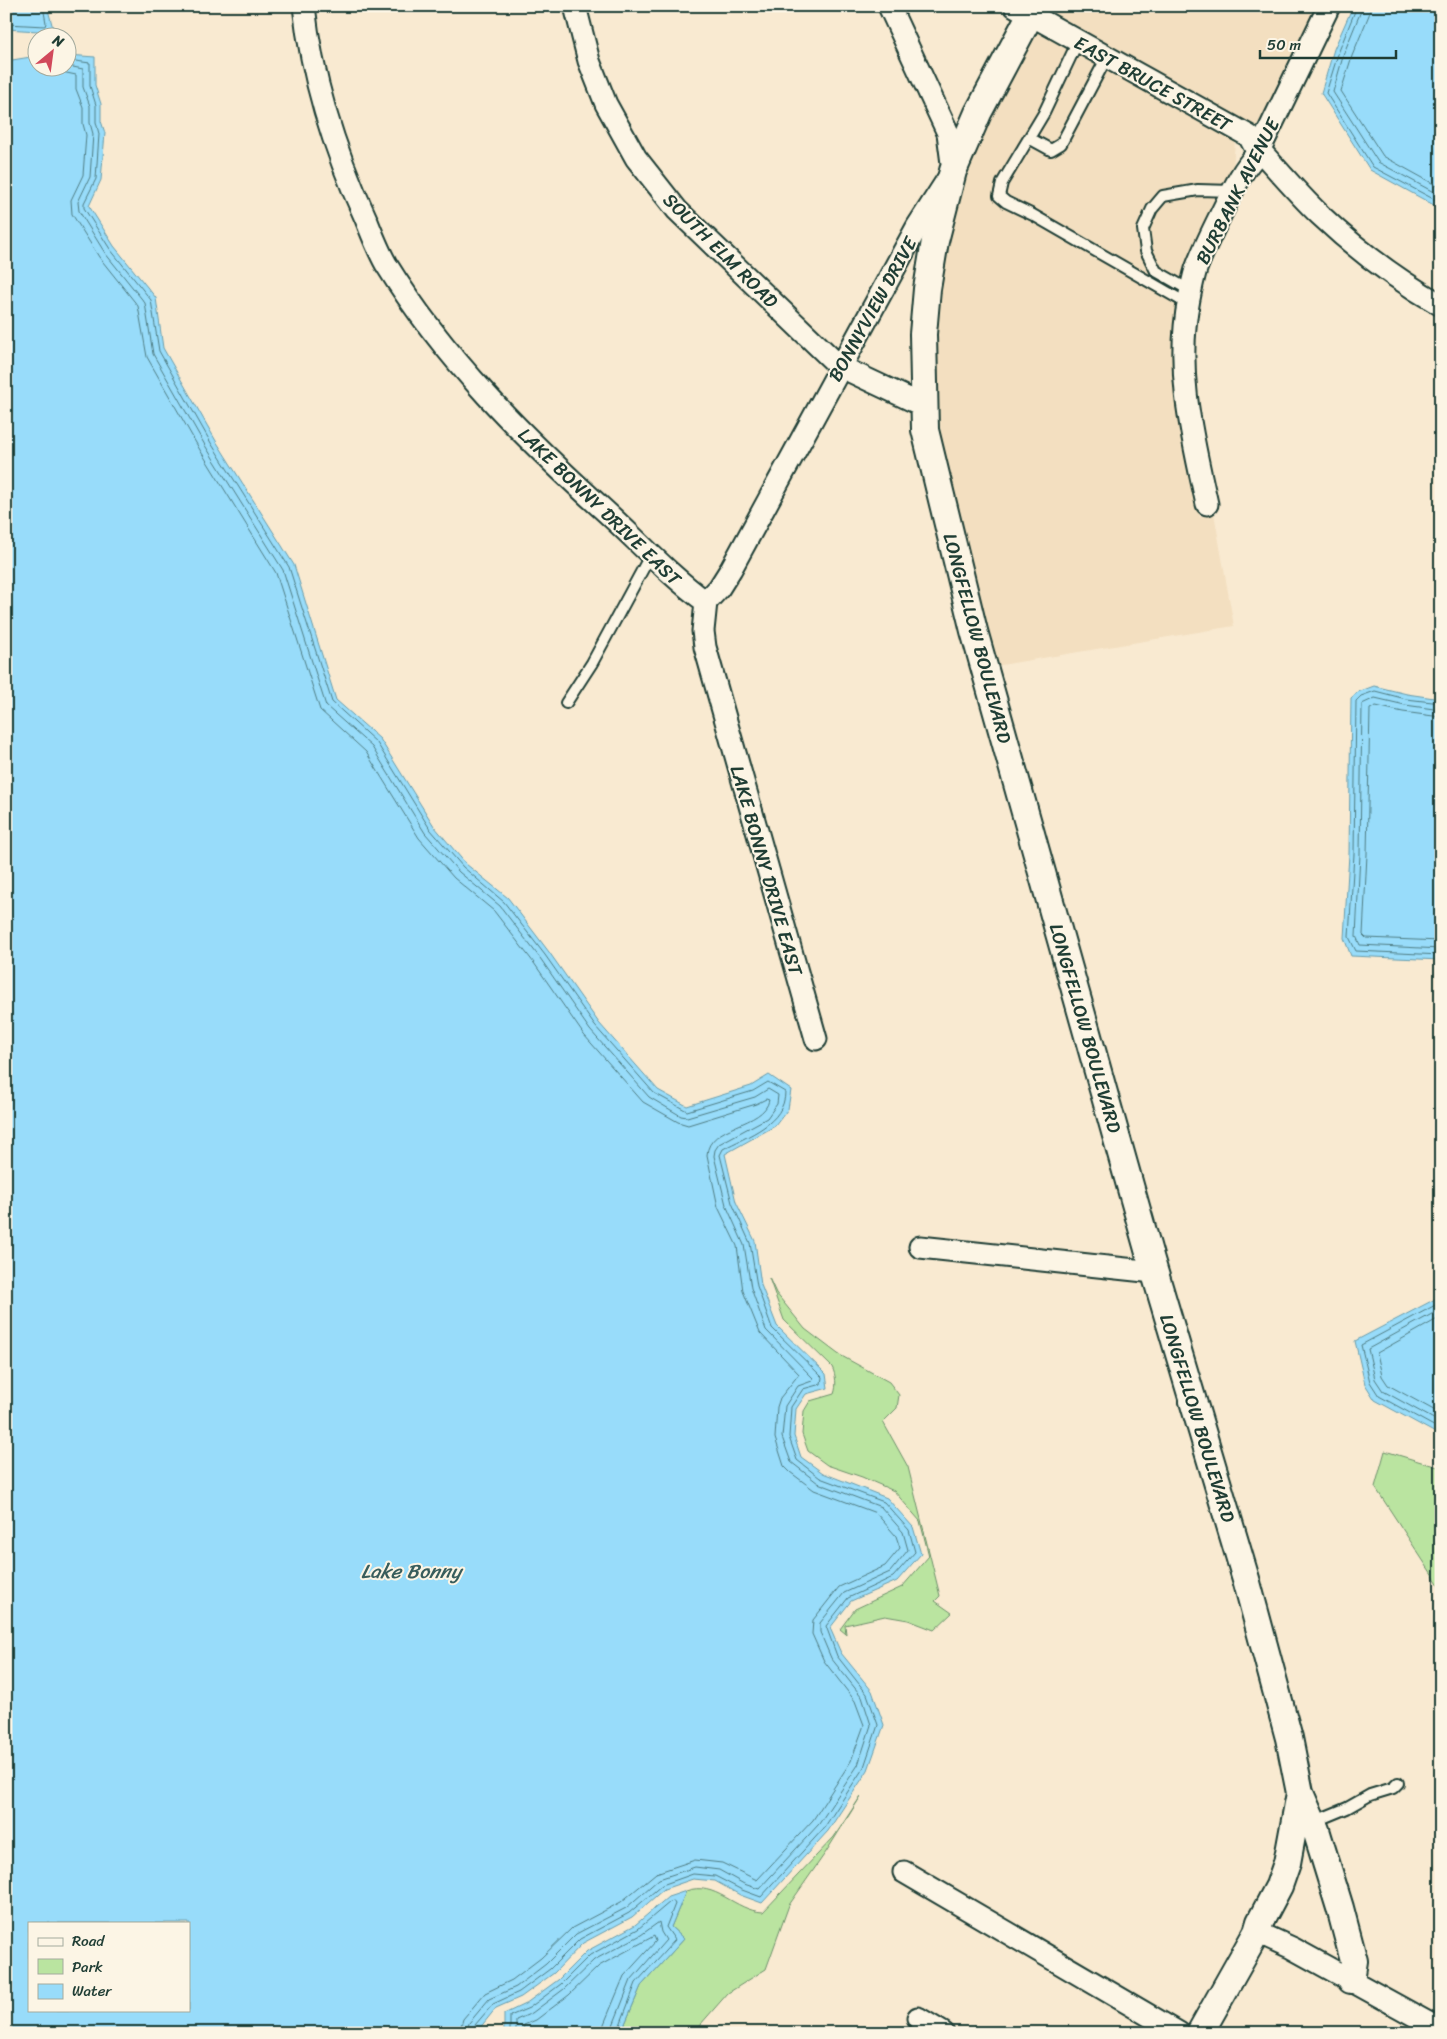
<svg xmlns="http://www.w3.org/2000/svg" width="1447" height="2039" font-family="Sriracha,sans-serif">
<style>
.built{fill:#f3dfc0}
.green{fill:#bae4a0;stroke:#6c906a}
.water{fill:#98dcfa;stroke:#689cab;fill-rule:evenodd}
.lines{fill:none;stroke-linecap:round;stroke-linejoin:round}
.shore{stroke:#4f7d83;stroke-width:1}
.service-casing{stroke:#1f3d34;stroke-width:14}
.minor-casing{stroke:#1f3d34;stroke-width:25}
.tertiary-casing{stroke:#1f3d34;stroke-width:30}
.service{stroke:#fcf5e5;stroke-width:10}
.minor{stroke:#fcf5e5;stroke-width:21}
.tertiary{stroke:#fcf5e5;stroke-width:26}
.labels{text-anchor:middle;stroke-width:4;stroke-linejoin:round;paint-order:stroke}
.street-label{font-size:19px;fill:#1f3d34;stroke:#fcf5e5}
.water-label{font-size:20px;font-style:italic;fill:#375d5c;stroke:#fcf5e5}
</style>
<rect width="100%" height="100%" fill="#f9ead1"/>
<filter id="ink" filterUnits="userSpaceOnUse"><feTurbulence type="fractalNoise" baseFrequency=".02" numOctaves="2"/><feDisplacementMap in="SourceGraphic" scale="10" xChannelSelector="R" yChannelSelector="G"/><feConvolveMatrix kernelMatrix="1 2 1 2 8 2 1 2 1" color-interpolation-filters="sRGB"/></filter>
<g filter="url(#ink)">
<path class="built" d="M 1045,6 L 1319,6 L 1262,124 L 1255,127 L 1043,10 Z
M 1033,28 L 1235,140 L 1233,170 L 1178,308 L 1173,350 L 1174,384 L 1179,427 L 1200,517 L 1214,513 L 1234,626 L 995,666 L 950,494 L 933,379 L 937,289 L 962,174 Z"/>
<path class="green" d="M 769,1278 L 776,1293 L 805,1329 L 838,1354 L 889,1382 L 899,1395 L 897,1408 L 883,1422 L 908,1467 L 940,1596 L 935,1601 L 952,1613 L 934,1630 L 908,1620 L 885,1616 L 845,1625 L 846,1634 L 840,1629 L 855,1609 L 902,1587 L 929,1556 L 920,1521 L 894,1491 L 862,1477 L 827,1465 L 808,1451 L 802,1434 L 804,1411 L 810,1401 L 834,1394 C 837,1386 836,1375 832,1367 L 784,1320 Z
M 1385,1451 L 1441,1468 L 1441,1588 L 1375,1487 Z
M 861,1796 L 826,1852 L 789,1905 L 766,1969 L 728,1993 L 693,2033 L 621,2033 L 641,1986 L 684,1939 L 671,1927 L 686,1891 C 715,1880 735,1911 763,1912 L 834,1837 Z"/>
<path class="water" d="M 6,6 L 47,6 L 54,32 L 6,29 Z
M 1353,6 L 1441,6 L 1441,209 L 1370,170 L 1321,93 L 1334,49 Z
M 68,55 L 95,57 L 95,85 L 101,104 L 101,121 L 105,133 L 101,180 L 89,206 L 114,246 L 156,298 L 163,348 L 216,441 L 294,565 L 336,700 L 380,739 L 434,826 L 466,864 L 508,898 L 549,952 L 599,1023 L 658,1090 L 687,1106 L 751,1086 L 769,1075 L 791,1090 L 788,1109 L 775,1126 L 725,1154 L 736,1202 L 755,1241 L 761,1285 L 777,1326 L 826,1374 L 828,1388 L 806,1394 L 796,1409 L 794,1436 L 801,1457 L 823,1473 L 887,1498 L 913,1527 L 921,1554 L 897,1581 L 851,1601 L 830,1628 L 841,1653 L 872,1691 L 884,1725 L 868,1770 L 828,1831 L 762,1903 L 740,1895 L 715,1881 L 693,1879 L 664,1889 L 632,1917 L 583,1943 L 554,1973 L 521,1997 L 496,2008 L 479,2029 L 477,2033 L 6,2033 L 6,61 L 37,56 L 38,68 L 68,68 ZM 29,1923 L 189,1923 L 189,2010 L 29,2010 Z
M 1374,686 L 1407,694 L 1441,699 L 1441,960 L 1351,956 L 1344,938 L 1349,854 L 1351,698 L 1358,692 Z
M 1441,1296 L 1441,1436 L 1375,1400 L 1365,1384 L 1355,1341 Z
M 686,1891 L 671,1927 L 684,1939 L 641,1986 L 621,2033 L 504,2033 L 504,2014 L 525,2004 L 558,1980 L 587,1951 L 635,1925 L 668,1897 Z"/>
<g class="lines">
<path class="shore" d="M 1357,6 L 1339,51 L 1326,93 L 1373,167 L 1441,203
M 1363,6 L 1344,53 L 1333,92 L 1378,162 L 1441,196
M 1371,6 L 1369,15 L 1352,56 L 1341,91 L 1383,156 L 1441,188
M 6,24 L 45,26 L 46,23 L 43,6
M 68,60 L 90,63 L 90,86 L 96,105 L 96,122 L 99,134 L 96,179 L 84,203 L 84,208 L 110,249 L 151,300 L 159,351 L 211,443 L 289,567 L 332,702 L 377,743 L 430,829 L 463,867 L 504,902 L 545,955 L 595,1026 L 654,1093 L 687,1111 L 753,1091 L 768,1082 L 785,1092 C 785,1124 747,1136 723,1149 L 720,1155 L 732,1203 L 750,1243 L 757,1286 L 772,1328 L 822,1377 L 821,1384 L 803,1389 L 791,1407 L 789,1437 L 797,1460 L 820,1478 L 884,1502 L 909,1530 L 915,1552 L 893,1577 L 848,1598 L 826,1626 L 837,1656 L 867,1694 L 878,1725 L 864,1767 L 824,1828 L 761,1897 L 742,1890 L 715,1876 L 693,1874 L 662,1885 L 629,1913 L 580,1939 L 550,1969 L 519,1992 L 493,2004 L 475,2025 L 473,2033
M 68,66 L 83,69 L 83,87 L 90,106 L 90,123 L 93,134 L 90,177 L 78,202 L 79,211 L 105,253 L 145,303 L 153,354 L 206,447 L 283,570 L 326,706 L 372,747 L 425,833 L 459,872 L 500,906 L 540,958 L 590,1030 L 649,1097 L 681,1116 L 687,1117 L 755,1097 L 768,1089 L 778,1095 L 777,1104 L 767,1118 L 719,1144 L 715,1150 L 714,1156 L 726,1205 L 744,1245 L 751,1288 L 766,1330 L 813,1378 L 812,1381 L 798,1386 L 785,1406 L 782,1437 L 791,1462 L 818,1483 L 881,1507 L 903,1532 L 908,1550 L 890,1572 L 844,1593 L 820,1623 L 820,1632 L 831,1658 L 862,1697 L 871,1725 L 858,1765 L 819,1824 L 759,1889 L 744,1884 L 719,1870 L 695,1867 L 659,1879 L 626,1908 L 576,1934 L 546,1964 L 516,1987 L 489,1999 L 469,2023 L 467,2033
M 54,68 L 62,72 L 76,75 L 76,89 L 83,107 L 83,124 L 86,135 L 83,175 L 71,200 L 72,214 L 99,257 L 138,306 L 147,357 L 200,450 L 276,573 L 320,710 L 366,752 L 419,838 L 454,878 L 494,911 L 534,963 L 584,1035 L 643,1102 L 678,1122 L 688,1125 L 756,1104 L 766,1099 L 769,1100 C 764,1127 708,1124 707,1155 L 718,1207 L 737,1246 L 743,1291 L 760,1333 L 799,1374 L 780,1398 L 777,1407 L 775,1438 L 784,1466 L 790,1472 L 814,1490 L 876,1513 L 896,1536 L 900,1548 L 885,1566 L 839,1587 L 813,1620 L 812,1634 L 824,1661 L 855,1701 L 864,1725 L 851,1761 L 813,1820 L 757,1880 L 722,1863 L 695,1860 L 656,1873 L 621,1902 L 572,1928 L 541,1958 L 512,1980 L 485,1993 L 463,2019 L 459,2033
M 1441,703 L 1406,699 L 1375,691 L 1361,696 L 1356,701 L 1354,854 L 1349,937 L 1356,951 L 1441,955
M 1441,710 L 1405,705 L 1375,698 L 1362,704 L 1360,854 L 1356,936 L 1360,945 L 1441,949
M 1441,717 L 1403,712 L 1376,706 L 1370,709 L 1367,854 L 1363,935 L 1366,938 L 1441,941
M 1441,1302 L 1361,1345 L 1370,1382 L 1379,1396 L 1441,1430
M 1441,1309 L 1368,1349 L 1375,1379 L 1383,1391 L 1441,1423
M 1441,1317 L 1377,1353 L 1382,1376 L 1388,1385 L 1441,1414
M 510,2033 L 510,2016 L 529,2008 L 561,1984 L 590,1955 L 638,1929 L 670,1902 L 673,1901 L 675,1904 L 666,1927 L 675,1940 L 636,1983 L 617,2033
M 516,2033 L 516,2020 L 532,2013 L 564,1989 L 594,1960 L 641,1935 L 659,1922 L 661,1932 L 666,1940 L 631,1980 L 610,2033
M 523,2033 L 524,2025 L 536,2020 L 569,1995 L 599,1966 L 654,1936 L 656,1941 L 624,1976 L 604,2024 L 603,2033"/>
<defs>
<path id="service" d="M 1078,41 L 1044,113 L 1002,183 L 999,196 L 1006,202 L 1033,215 L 1188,304
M 1029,138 L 1051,150 L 1061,144 L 1107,57
M 1191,291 L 1156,271 L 1146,251 L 1143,229 L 1152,209 L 1163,196 L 1198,190 L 1233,191
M 566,703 L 592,663 L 651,554
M 1313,1822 L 1347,1808 L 1370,1795 L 1393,1788 L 1398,1783"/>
<path id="minor" d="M 304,6 C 312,80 335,152 366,219 C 372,234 378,250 386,264 C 444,358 523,437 605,511 C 639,542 669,575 706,602 L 703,631 L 705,647 L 816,1039
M 575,6 L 589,61 L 606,104 L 636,158 L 677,210 L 839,366 L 924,406
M 1015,6 L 1249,136 L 1258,153 L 1265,156 C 1283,176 1301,197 1320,215 C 1357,250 1397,280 1441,305
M 1207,504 C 1192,436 1175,369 1189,299 C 1191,289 1193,279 1196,269 C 1203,250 1212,232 1221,214 C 1232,192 1241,171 1258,153 L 1329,6
M 706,602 L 719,588 L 731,569 L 917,227 L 953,171 L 948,133 L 889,6
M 920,1247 L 1154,1272
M 904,1872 L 1179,2033
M 1257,1932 L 1292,1948 L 1441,2030
M 918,2018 L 943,2033"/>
<path id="tertiary" d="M 1035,6 L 978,113 L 953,171 L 935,241 L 927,289 L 923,334 L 925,430 L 974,631 L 1151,1260 L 1246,1579 L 1289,1738 L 1300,1793 L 1287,1863 L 1279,1886 L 1260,1922 L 1257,1932 L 1200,2033
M 1300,1793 L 1316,1830 L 1340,1908 L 1354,1961 L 1351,1980"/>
</defs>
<use href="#service" class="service-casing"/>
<use href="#minor" class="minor-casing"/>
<use href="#tertiary" class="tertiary-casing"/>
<use href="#service" class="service"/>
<use href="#minor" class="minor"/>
<use href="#tertiary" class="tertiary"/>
</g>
</g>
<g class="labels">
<g class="street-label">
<text transform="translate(1153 83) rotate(29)" y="7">EAST BRUCE STREET</text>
<text transform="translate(1237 191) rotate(-63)" y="7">BURBANK AVENUE</text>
<text transform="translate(721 250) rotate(45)" y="7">SOUTH ELM ROAD</text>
<text transform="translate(872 309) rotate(-61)" y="7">BONNYVIEW DRIVE</text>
<text transform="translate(600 506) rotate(44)" y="7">LAKE BONNY DRIVE EAST</text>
<text transform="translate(978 638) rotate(75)" y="7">LONGFELLOW BOULEVARD</text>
<text transform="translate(767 870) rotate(74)" y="7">LAKE BONNY DRIVE EAST</text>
<text transform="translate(1086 1028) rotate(74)" y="7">LONGFELLOW BOULEVARD</text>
<text transform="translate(1198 1418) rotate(73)" y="7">LONGFELLOW BOULEVARD</text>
</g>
<g class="water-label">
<text x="411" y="1578">Lake Bonny</text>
</g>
</g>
<rect width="1447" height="2039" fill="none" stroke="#fcf5e5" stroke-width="25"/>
<rect x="12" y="12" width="1422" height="2014" fill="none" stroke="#1f3d34" stroke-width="2" filter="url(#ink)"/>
<rect x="28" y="1922" width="162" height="90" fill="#fcf5e5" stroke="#a4ab9e"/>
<rect x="38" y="1938" width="25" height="8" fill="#fcf5e5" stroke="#a4ab9e"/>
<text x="72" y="1946" font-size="15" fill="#1f3d34">Road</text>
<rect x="38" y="1959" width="25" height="15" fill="#bae4a0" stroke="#a4ab9e"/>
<text x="72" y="1972" font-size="15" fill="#1f3d34">Park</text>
<rect x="38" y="1984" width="25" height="15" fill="#98dcfa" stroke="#a4ab9e"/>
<text x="72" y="1996" font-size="15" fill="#1f3d34">Water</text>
<g transform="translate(52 52) rotate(29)"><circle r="24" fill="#fcf5e5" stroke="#a4ab9e"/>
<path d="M0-4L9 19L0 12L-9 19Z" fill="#d1495b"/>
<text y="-8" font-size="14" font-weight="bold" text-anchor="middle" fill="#1f3d34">N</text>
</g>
<path d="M1260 50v8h136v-8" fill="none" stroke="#1f3d34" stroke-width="2.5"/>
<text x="1267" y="50" font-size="15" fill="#1f3d34" stroke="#fcf5e5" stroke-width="4" paint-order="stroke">50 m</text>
</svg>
